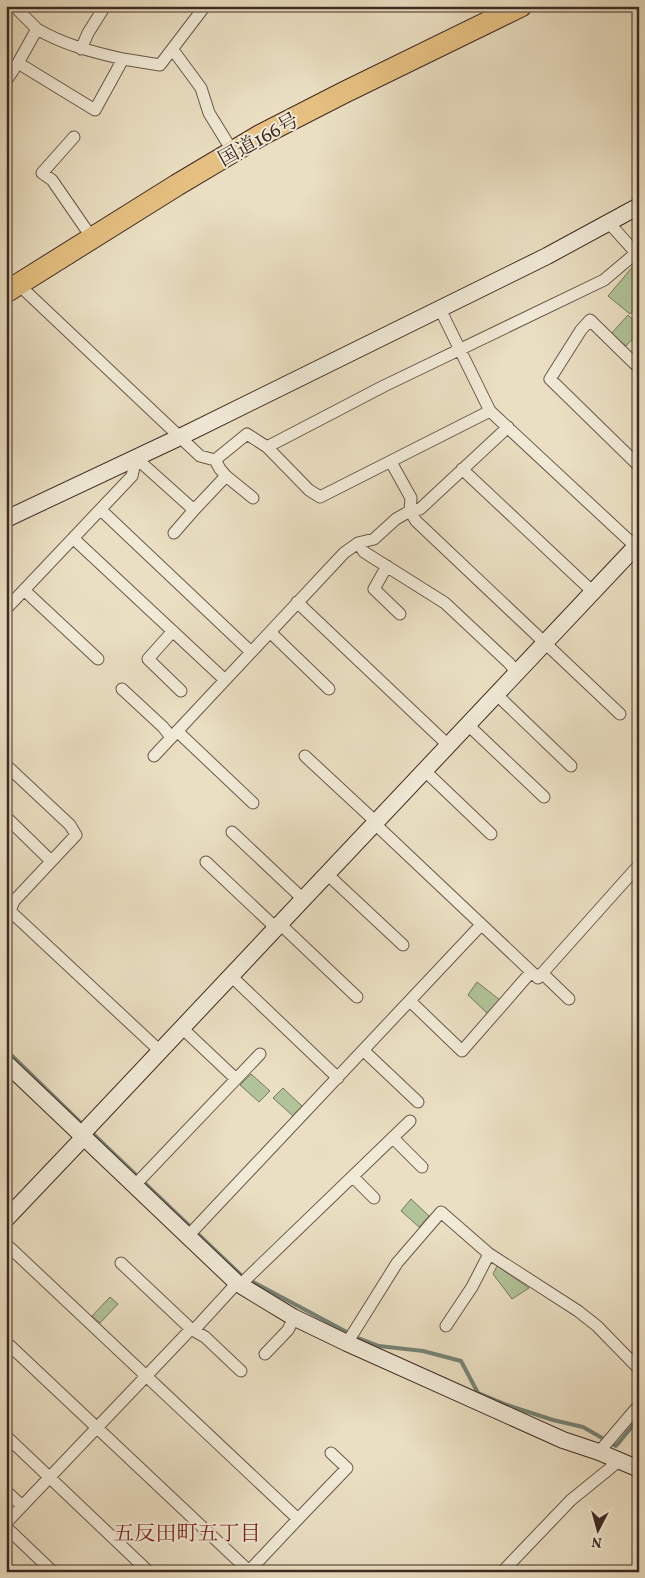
<svg xmlns="http://www.w3.org/2000/svg" width="645" height="1578" font-family="Vollkorn,'Noto Serif JP',serif">
<style>
.green{fill:#b1c398;stroke:#78775e}
.lines{fill:none;stroke-linecap:round;stroke-linejoin:round}
.stream{stroke:#758375;stroke-width:4}
.street-casing{stroke:#6a584b;stroke-width:13}
.secondary-casing{stroke:#3f2b23;stroke-width:18}
.highway-casing{stroke:#3f2b23;stroke-width:23}
.street{stroke:#f1ead7;stroke-width:11}
.secondary{stroke:#f1ead7;stroke-width:16}
.highway{stroke:#e5c081;stroke-width:21}
.labels{text-anchor:middle;stroke-width:4;stroke-linejoin:round;paint-order:stroke}
.street-label{font-size:20px;fill:#3f2b23;stroke:#f1ead7}
.neighbourhood-label{font-size:21px;fill:#7a1f14;stroke:#f1ead7}
</style>
<rect width="100%" height="100%" fill="#eadfc2"/>
<filter id="stains"><feTurbulence type="fractalNoise" baseFrequency=".004" numOctaves="4"/><feColorMatrix values="0 0 0 0 .2 0 0 0 0 .09 0 0 0 0 .02 0 0 0 .5 -.17"/></filter>
<radialGradient id="worn" r=".72"><stop offset=".6" stop-color="#630" stop-opacity="0"/><stop offset="1" stop-color="#630" stop-opacity=".3"/></radialGradient>
<path class="green" d="M 635,264 L 639,265 L 639,304 L 630,314 L 608,296 Z
M 628,315 L 639,326 L 639,332 L 626,346 L 611,334 Z
M 477,982 L 500,1000 L 487,1013 L 468,995 Z
M 251,1074 L 270,1091 L 259,1102 L 240,1085 Z
M 283,1088 L 302,1106 L 293,1116 L 273,1098 Z
M 411,1199 L 429,1216 L 419,1227 L 401,1211 Z
M 497,1266 L 529,1288 L 512,1299 L 493,1274 Z
M 110,1297 L 118,1304 L 100,1323 L 92,1316 Z"/>
<g class="lines">
<path class="stream" d="M 6,1050 L 84,1126
M 89,1130 L 242,1276 L 358,1338 L 379,1346 L 423,1351 L 461,1361 L 478,1393 L 507,1405 L 553,1420 L 583,1427 L 616,1446 L 639,1418"/>
<defs>
<path id="street" d="M 14,6 L 37,29
M 81,49 L 88,33 L 105,6
M 173,50 L 201,88 L 209,113 L 233,152
M 123,59 L 160,65 L 205,6
M 6,81 L 18,63 L 37,29 C 64,45 93,52 123,59 L 95,110 L 18,63
M 74,137 L 42,173 L 52,180 L 92,238
M 15,283 L 19,285 L 200,456 L 215,460 L 247,434 L 267,447 L 309,490 L 320,497 L 490,411
M 440,309 L 490,411 L 635,546
M 639,368 L 590,320 L 581,330 L 550,379 L 639,466
M 508,427 L 420,509 L 410,511 L 416,521 L 620,714
M 267,447 L 384,386 L 604,280 L 636,253 L 609,223
M 462,469 L 593,592
M 226,476 L 253,498
M 101,510 L 251,652
M 174,533 L 194,510
M 74,539 L 225,680
M 358,543 L 364,552 L 445,603 L 509,663 L 516,672
M 387,566 L 374,589 L 400,614
M 24,590 L 98,659
M 297,602 L 448,745
M 6,609 L 132,476 L 136,458 L 194,510 L 226,476 L 220,469 L 215,460
M 173,631 L 148,659 L 181,691
M 270,632 L 329,689
M 122,689 L 163,727 L 171,737
M 496,694 L 571,766
M 467,724 L 544,797
M 177,731 L 253,803
M 154,756 L 344,553 L 358,543 L 374,539 L 396,519 L 410,511 L 411,498 L 391,462
M 305,756 L 376,822
M 6,765 L 70,825 L 76,835 L 14,901 L 10,911 L 6,913
M 424,770 L 491,834
M 6,817 L 51,861
M 374,823 L 538,978 L 639,865
M 232,832 L 303,899
M 206,862 L 276,928
M 327,874 L 403,945
M 10,911 L 160,1051
M 280,924 L 357,997
M 542,973 L 569,999
M 231,976 L 338,1078
M 410,1001 L 462,1051 L 531,972
M 182,1028 L 236,1079
M 363,1050 L 418,1102
M 393,1138 L 422,1167
M 353,1177 L 374,1198
M 135,1185 L 260,1054
M 188,1236 L 481,925
M 6,1244 L 298,1519 L 249,1571 L 6,1342
M 121,1263 L 191,1329 L 205,1337 L 241,1371
M 240,1285 L 410,1121
M 446,1326 L 472,1287 L 489,1254
M 194,1330 L 237,1283
M 347,1343 L 397,1263 L 441,1212 L 488,1253 L 578,1311 L 597,1326 L 639,1369
M 265,1354 L 288,1330 L 294,1318
M 6,1436 L 149,1572
M 599,1452 L 639,1405
M 6,1491 L 22,1506
M 298,1519 L 347,1468 L 331,1453
M 6,1523 L 191,1329
M 6,1527 L 53,1572
M 502,1572 L 571,1500 L 619,1461"/>
<path id="secondary" d="M 6,519 L 180,437 L 547,256 L 639,206
M 6,1063 L 237,1283 L 293,1317 L 347,1343 L 563,1440 L 599,1452 L 639,1469
M 81,1135 L 639,543
M 6,1219 L 84,1137"/>
<path id="highway" d="M 6,292 L 177,185 L 261,135 L 343,93 L 521,6"/>
</defs>
<use href="#street" class="street-casing"/>
<use href="#secondary" class="secondary-casing"/>
<use href="#highway" class="highway-casing"/>
<use href="#street" class="street"/>
<use href="#secondary" class="secondary"/>
<use href="#highway" class="highway"/>
</g>
<g class="labels">
<g class="street-label">
<text transform="translate(258 139) rotate(-29)" y="7">国道166号</text>
</g>
<g class="neighbourhood-label">
<text x="187" y="1540">五反田町五丁目</text>
</g>
</g>
<rect width="645" height="1578" fill="none" stroke="#eadfc2" stroke-width="25"/>
<rect x="8" y="8" width="630" height="1563" fill="none" stroke="#3f2b23" stroke-width="2.5"/>
<rect x="12" y="12" width="620" height="1553" fill="none" stroke="#3f2b23"/>
<g transform="translate(598 1530) rotate(186)" stroke="#f1ead7" stroke-width="4" paint-order="stroke">
<path d="M0-4L9 19L0 12L-9 19Z" fill="#3f2b23"/>
<text y="-8" font-size="14" font-weight="bold" text-anchor="middle" fill="#3f2b23">N</text>
</g>
<rect width="100%" height="100%" filter="url(#stains)"/>
<rect width="100%" height="100%" fill="url(#worn)"/>
</svg>
